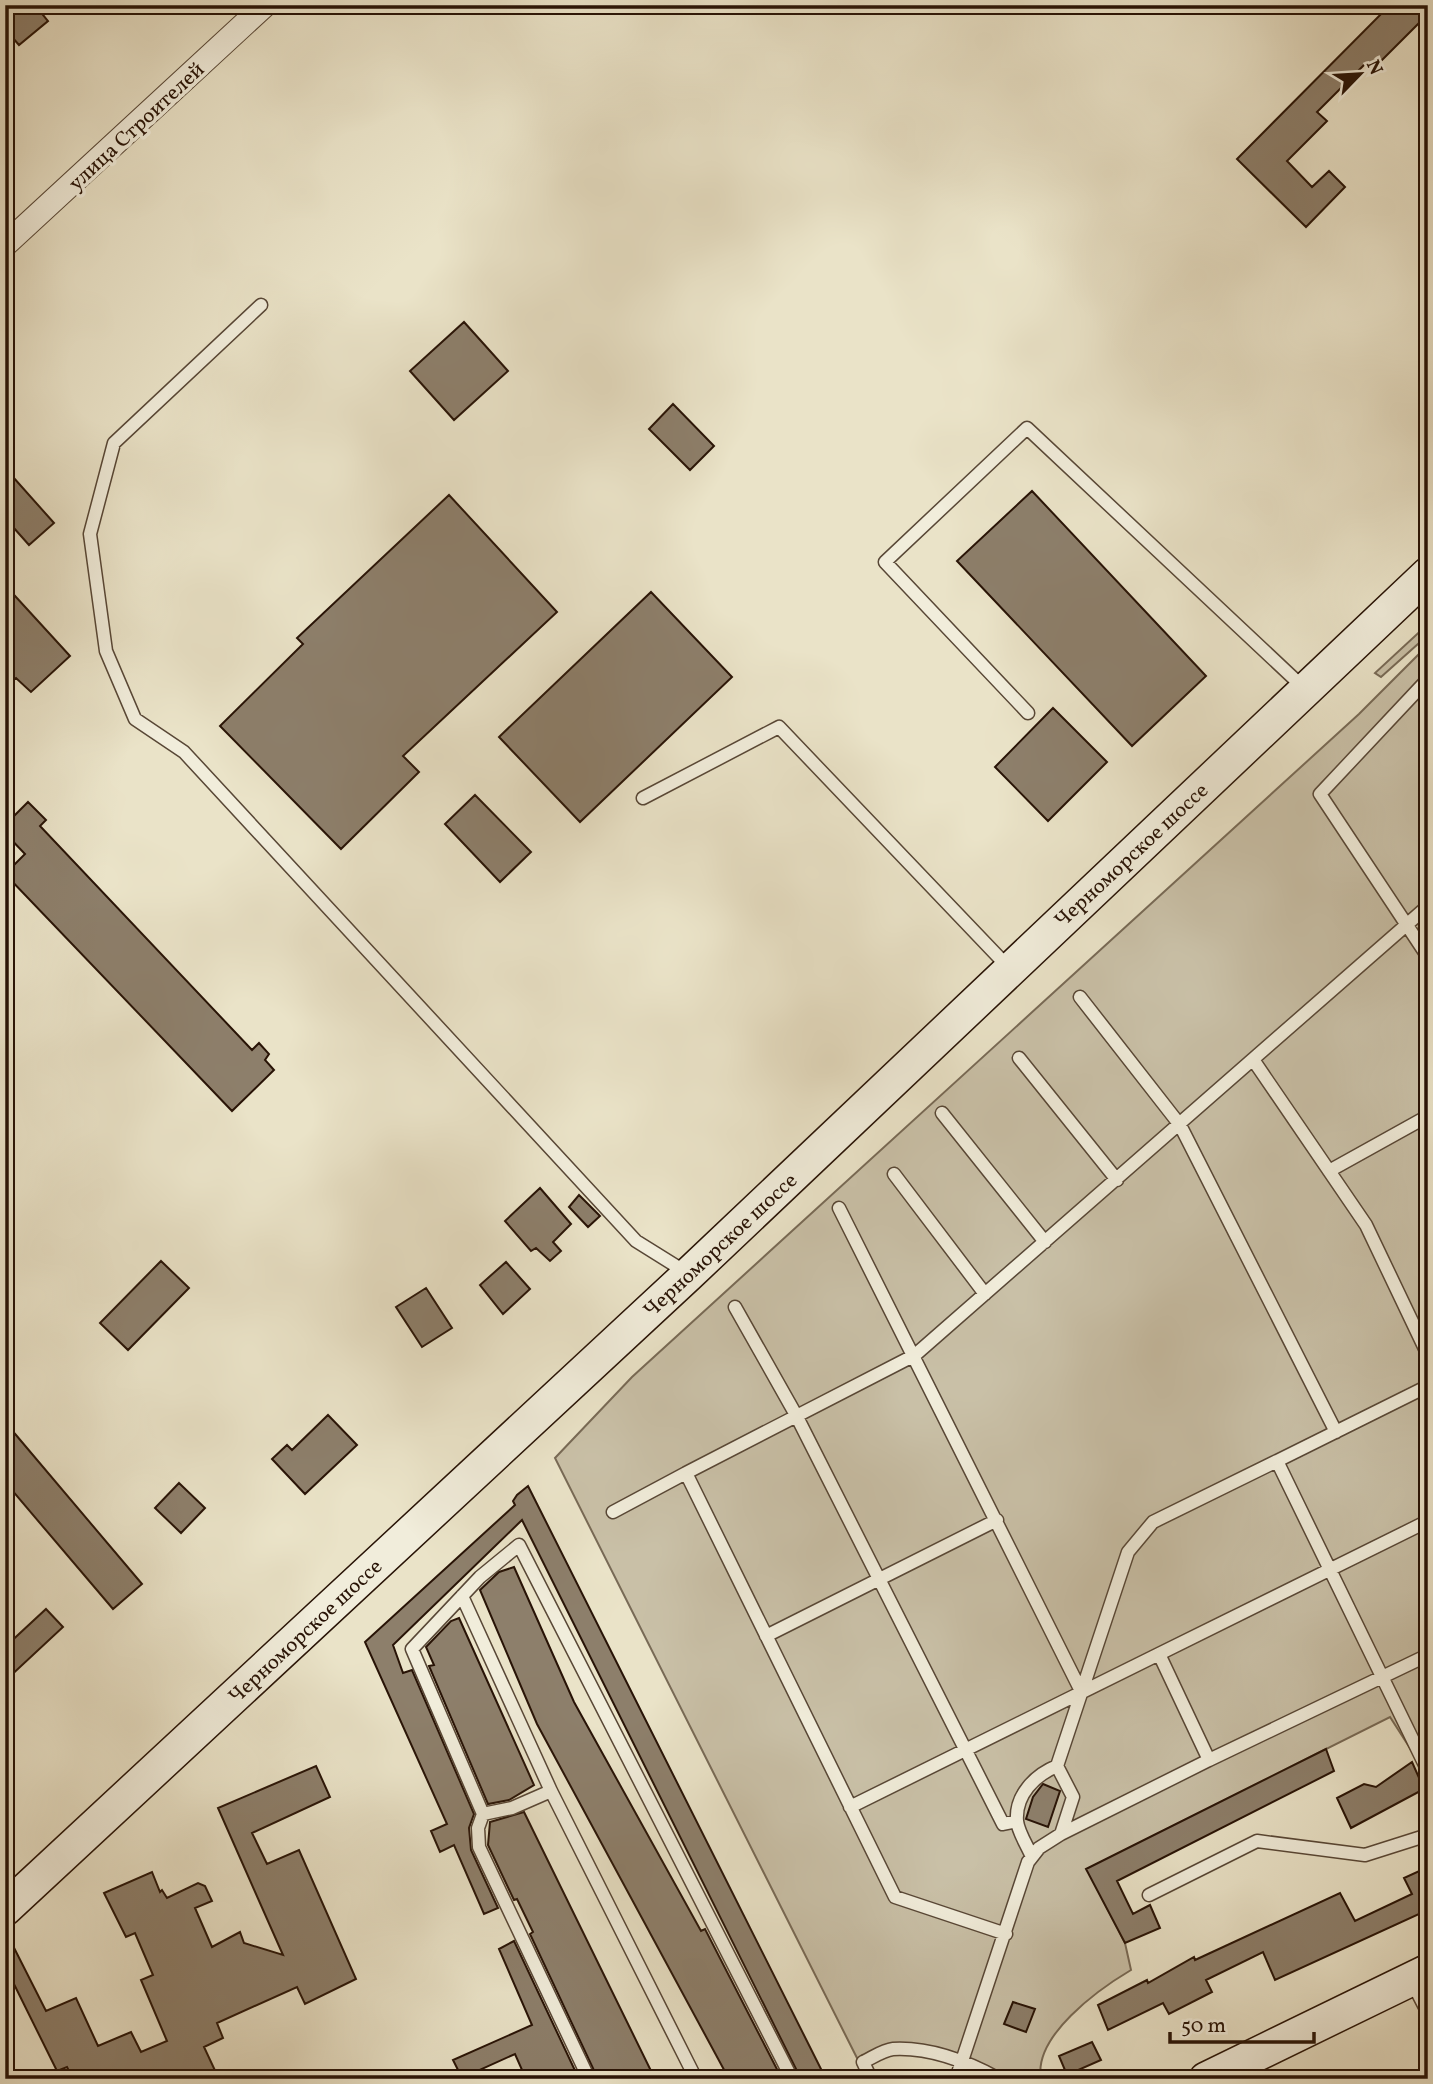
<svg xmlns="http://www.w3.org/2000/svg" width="1433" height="2084" font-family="Vollkorn,serif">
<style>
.green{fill:#c9c0a7;stroke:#786a56;stroke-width:2}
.building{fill:#8d7f6b;stroke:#281306;stroke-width:2}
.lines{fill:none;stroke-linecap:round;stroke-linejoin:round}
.lane-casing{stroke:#584736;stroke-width:15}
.street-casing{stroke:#584736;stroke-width:25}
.secondary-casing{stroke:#281306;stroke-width:36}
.lane{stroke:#f1eddb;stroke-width:12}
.street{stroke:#f1eddb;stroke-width:23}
.secondary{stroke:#f1eddb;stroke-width:33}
.labels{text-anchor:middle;stroke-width:7;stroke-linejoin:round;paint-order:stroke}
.street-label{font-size:21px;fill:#281306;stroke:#f1eddb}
</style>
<rect width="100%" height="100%" fill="#eae3c8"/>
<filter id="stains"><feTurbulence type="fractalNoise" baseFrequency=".00286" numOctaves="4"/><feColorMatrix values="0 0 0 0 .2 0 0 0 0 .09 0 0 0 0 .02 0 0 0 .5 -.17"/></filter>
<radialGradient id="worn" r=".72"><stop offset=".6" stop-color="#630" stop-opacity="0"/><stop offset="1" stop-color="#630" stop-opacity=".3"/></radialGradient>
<path class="green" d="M 1428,624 L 1428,635 L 1381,677 L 1375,673 Z
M 1428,645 L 1428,1776 L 1390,1717 L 1087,1869 L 1125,1943 L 1131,1970 C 1099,1989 1033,2036 1041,2079 L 999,2079 L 976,2067 L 891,2049 L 858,2060 L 555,1458 L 632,1377 L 1359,714 Z"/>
<path class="building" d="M 5,5 L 35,5 L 48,21 L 19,45 L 5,29 Z
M 1390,5 L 1428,5 L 1428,14 L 1371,71 L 1365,64 L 1317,112 L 1327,121 L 1287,161 L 1312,187 L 1329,171 L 1345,187 L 1306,227 L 1237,159 Z
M 464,322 L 508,371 L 454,420 L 410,371 Z
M 673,404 L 714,446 L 690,470 L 649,429 Z
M 5,468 L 54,523 L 29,545 L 5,518 Z
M 1032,491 L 1206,676 L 1132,746 L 957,561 Z
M 449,495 L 557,612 L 403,756 L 419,772 L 341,849 L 220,726 L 303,644 L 297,638 Z
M 5,585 L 70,656 L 31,692 L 16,678 L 5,687 Z
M 651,592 L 732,677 L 580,822 L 499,737 Z
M 1053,708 L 1107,762 L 1048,821 L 995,767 Z
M 475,795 L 531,852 L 500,882 L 445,824 Z
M 28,802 L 46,820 L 40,826 L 252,1050 L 259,1043 L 269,1054 L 265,1060 L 274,1070 L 232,1111 L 5,874 L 25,854 L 5,833 L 5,825 Z
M 540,1188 L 571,1224 L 553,1242 L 561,1251 L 550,1261 L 536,1248 L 531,1251 L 505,1221 Z
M 579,1195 L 600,1216 L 588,1227 L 569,1207 Z
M 161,1261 L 189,1288 L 128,1350 L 100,1323 Z
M 506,1262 L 530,1289 L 503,1314 L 480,1285 Z
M 426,1288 L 452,1328 L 422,1347 L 396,1307 Z
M 328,1415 L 357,1445 L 305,1494 L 272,1459 L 287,1445 L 292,1450 Z
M 5,1422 L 142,1584 L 113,1609 L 5,1482 Z
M 179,1483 L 205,1508 L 181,1533 L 155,1508 Z
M 528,1486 L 826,2079 L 801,2079 L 522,1520 L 393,1645 L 403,1673 L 412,1670 L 474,1814 L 469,1828 L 471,1850 L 498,1908 L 484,1914 L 454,1845 L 440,1852 L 431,1831 L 447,1824 L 365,1642 L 515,1505 L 513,1501 L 517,1495 Z
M 514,1567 L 574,1702 L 701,1931 L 705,1929 L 782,2079 L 729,2079 L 537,1724 L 480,1590 L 499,1572 Z
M 46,1609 L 63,1627 L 5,1681 L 5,1647 Z
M 459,1618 L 534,1785 L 509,1800 L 488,1804 L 429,1666 L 434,1665 L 426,1647 L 451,1621 Z
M 1326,1749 L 1334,1771 L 1117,1881 L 1133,1914 L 1150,1905 L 1160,1928 L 1125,1943 L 1086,1869 Z
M 1412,1762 L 1424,1789 L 1351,1828 L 1337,1798 L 1364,1784 L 1376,1787 Z
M 316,1766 L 330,1797 L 252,1833 L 267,1864 L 299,1850 L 356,1979 L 305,2004 L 297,1987 L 217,2023 L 223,2038 L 204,2047 L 219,2079 L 73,2079 L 67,2067 L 57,2071 L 5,1966 L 5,1930 L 46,2011 L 76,1998 L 98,2046 L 131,2032 L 141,2052 L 167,2041 L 141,1980 L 153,1975 L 135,1933 L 126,1937 L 104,1893 L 152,1872 L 160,1892 L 162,1890 L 167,1898 L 198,1883 L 205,1886 L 212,1901 L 195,1908 L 212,1947 L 240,1932 L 244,1943 L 283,1955 L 218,1808 Z
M 1043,1784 L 1060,1791 L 1048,1827 L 1026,1819 L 1033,1797 Z
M 524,1812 L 655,2079 L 598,2079 L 530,1934 L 533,1932 L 517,1899 L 514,1900 L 488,1845 L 490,1822 Z
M 1428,1867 L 1428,1926 L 1421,1913 L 1275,1980 L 1263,1952 L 1206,1980 L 1212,1992 L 1169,2014 L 1163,2003 L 1108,2030 L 1098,2005 L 1147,1980 L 1148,1983 L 1194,1957 L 1195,1960 L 1340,1893 L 1355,1921 L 1412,1894 L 1404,1878 Z
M 514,1941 L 579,2079 L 526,2079 L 515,2054 L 462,2078 L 453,2060 L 532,2025 L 499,1949 Z
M 1013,2002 L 1035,2009 L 1026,2032 L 1004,2024 Z
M 1092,2042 L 1101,2060 L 1067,2075 L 1059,2056 Z"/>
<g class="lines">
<defs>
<path id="lane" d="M 261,305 L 114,443 L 90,534 L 106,651 L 135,719 L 184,752 L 636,1241 L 689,1274
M 1428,679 L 1320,794 L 1428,957
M 1028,713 L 885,562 L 1027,428 L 1305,689
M 643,798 L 779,727 L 1010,969
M 1080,997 L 1180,1125 L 1336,1432
M 1019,1058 L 1117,1180
M 1254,1061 L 1366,1225 L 1428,1355
M 942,1113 L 1045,1242
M 1329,1171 L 1428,1116
M 894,1174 L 985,1294
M 839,1208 L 1081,1691
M 735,1307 L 796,1415 L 1003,1824 L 1017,1821
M 1277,1461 L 1428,1386
M 686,1473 L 915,1355 L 1428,906
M 613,1512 L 686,1473 L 895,1897 L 1006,1934
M 462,1596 L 551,1791 L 696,2079
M 766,1636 L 997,1520
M 1159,1654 L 1428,1521
M 1209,1760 L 1428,1655
M 850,1807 L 1159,1654 L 1209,1760 L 1061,1834
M 483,1814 L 512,1808 L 551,1791
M 1032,1857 C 1028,1847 1018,1832 1017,1821 C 1015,1795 1035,1775 1057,1766
M 1149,1895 L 1257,1841 L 1365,1855 L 1428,1835
M 1412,1982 L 1428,2013
M 589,2079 L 479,1847 L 478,1828 L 483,1814 L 412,1649 L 480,1577 L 519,1545 L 792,2079
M 871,2079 L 863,2062 C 872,2058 883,2050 893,2049 C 929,2047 968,2062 999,2079
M 956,2079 L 1028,1862 L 1039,1848 L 1061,1834 L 1073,1797 L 1057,1766 L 1128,1552 L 1153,1522 L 1277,1461 L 1428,1771"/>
<path id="street" d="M 5,245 L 265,5"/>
<path id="secondary" d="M 5,1909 L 689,1274 L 1428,574
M 1206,2079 L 1428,1971"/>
</defs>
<use href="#lane" class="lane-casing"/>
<use href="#street" class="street-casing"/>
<use href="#secondary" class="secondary-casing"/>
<use href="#lane" class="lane"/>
<use href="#street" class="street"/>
<use href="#secondary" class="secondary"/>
</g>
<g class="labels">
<g class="street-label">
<text transform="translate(136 126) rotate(-43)" y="7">улица Строителей</text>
<text transform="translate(1131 855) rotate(-43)" y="7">Черноморское шоссе</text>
<text transform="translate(720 1245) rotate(-43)" y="7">Черноморское шоссе</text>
<text transform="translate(305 1631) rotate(-43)" y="7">Черноморское шоссе</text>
</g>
</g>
<rect width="1433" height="2084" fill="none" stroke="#eae3c8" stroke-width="28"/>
<rect x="7" y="7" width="1419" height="2070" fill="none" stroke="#281306" stroke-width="3.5"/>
<rect x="14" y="14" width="1405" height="2056" fill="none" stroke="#281306" stroke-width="2"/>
<g transform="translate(1360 74) rotate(65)" stroke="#f1eddb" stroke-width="5" paint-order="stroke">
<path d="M0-5L12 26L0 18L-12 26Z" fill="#281306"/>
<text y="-10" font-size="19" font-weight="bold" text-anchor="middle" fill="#281306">N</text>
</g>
<path d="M1170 2032v10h144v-10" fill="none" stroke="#281306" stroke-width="3.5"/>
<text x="1181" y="2032" font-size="21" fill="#281306" stroke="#f1eddb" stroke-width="5" paint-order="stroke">50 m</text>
<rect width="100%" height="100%" filter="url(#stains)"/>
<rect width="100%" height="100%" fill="url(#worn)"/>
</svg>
